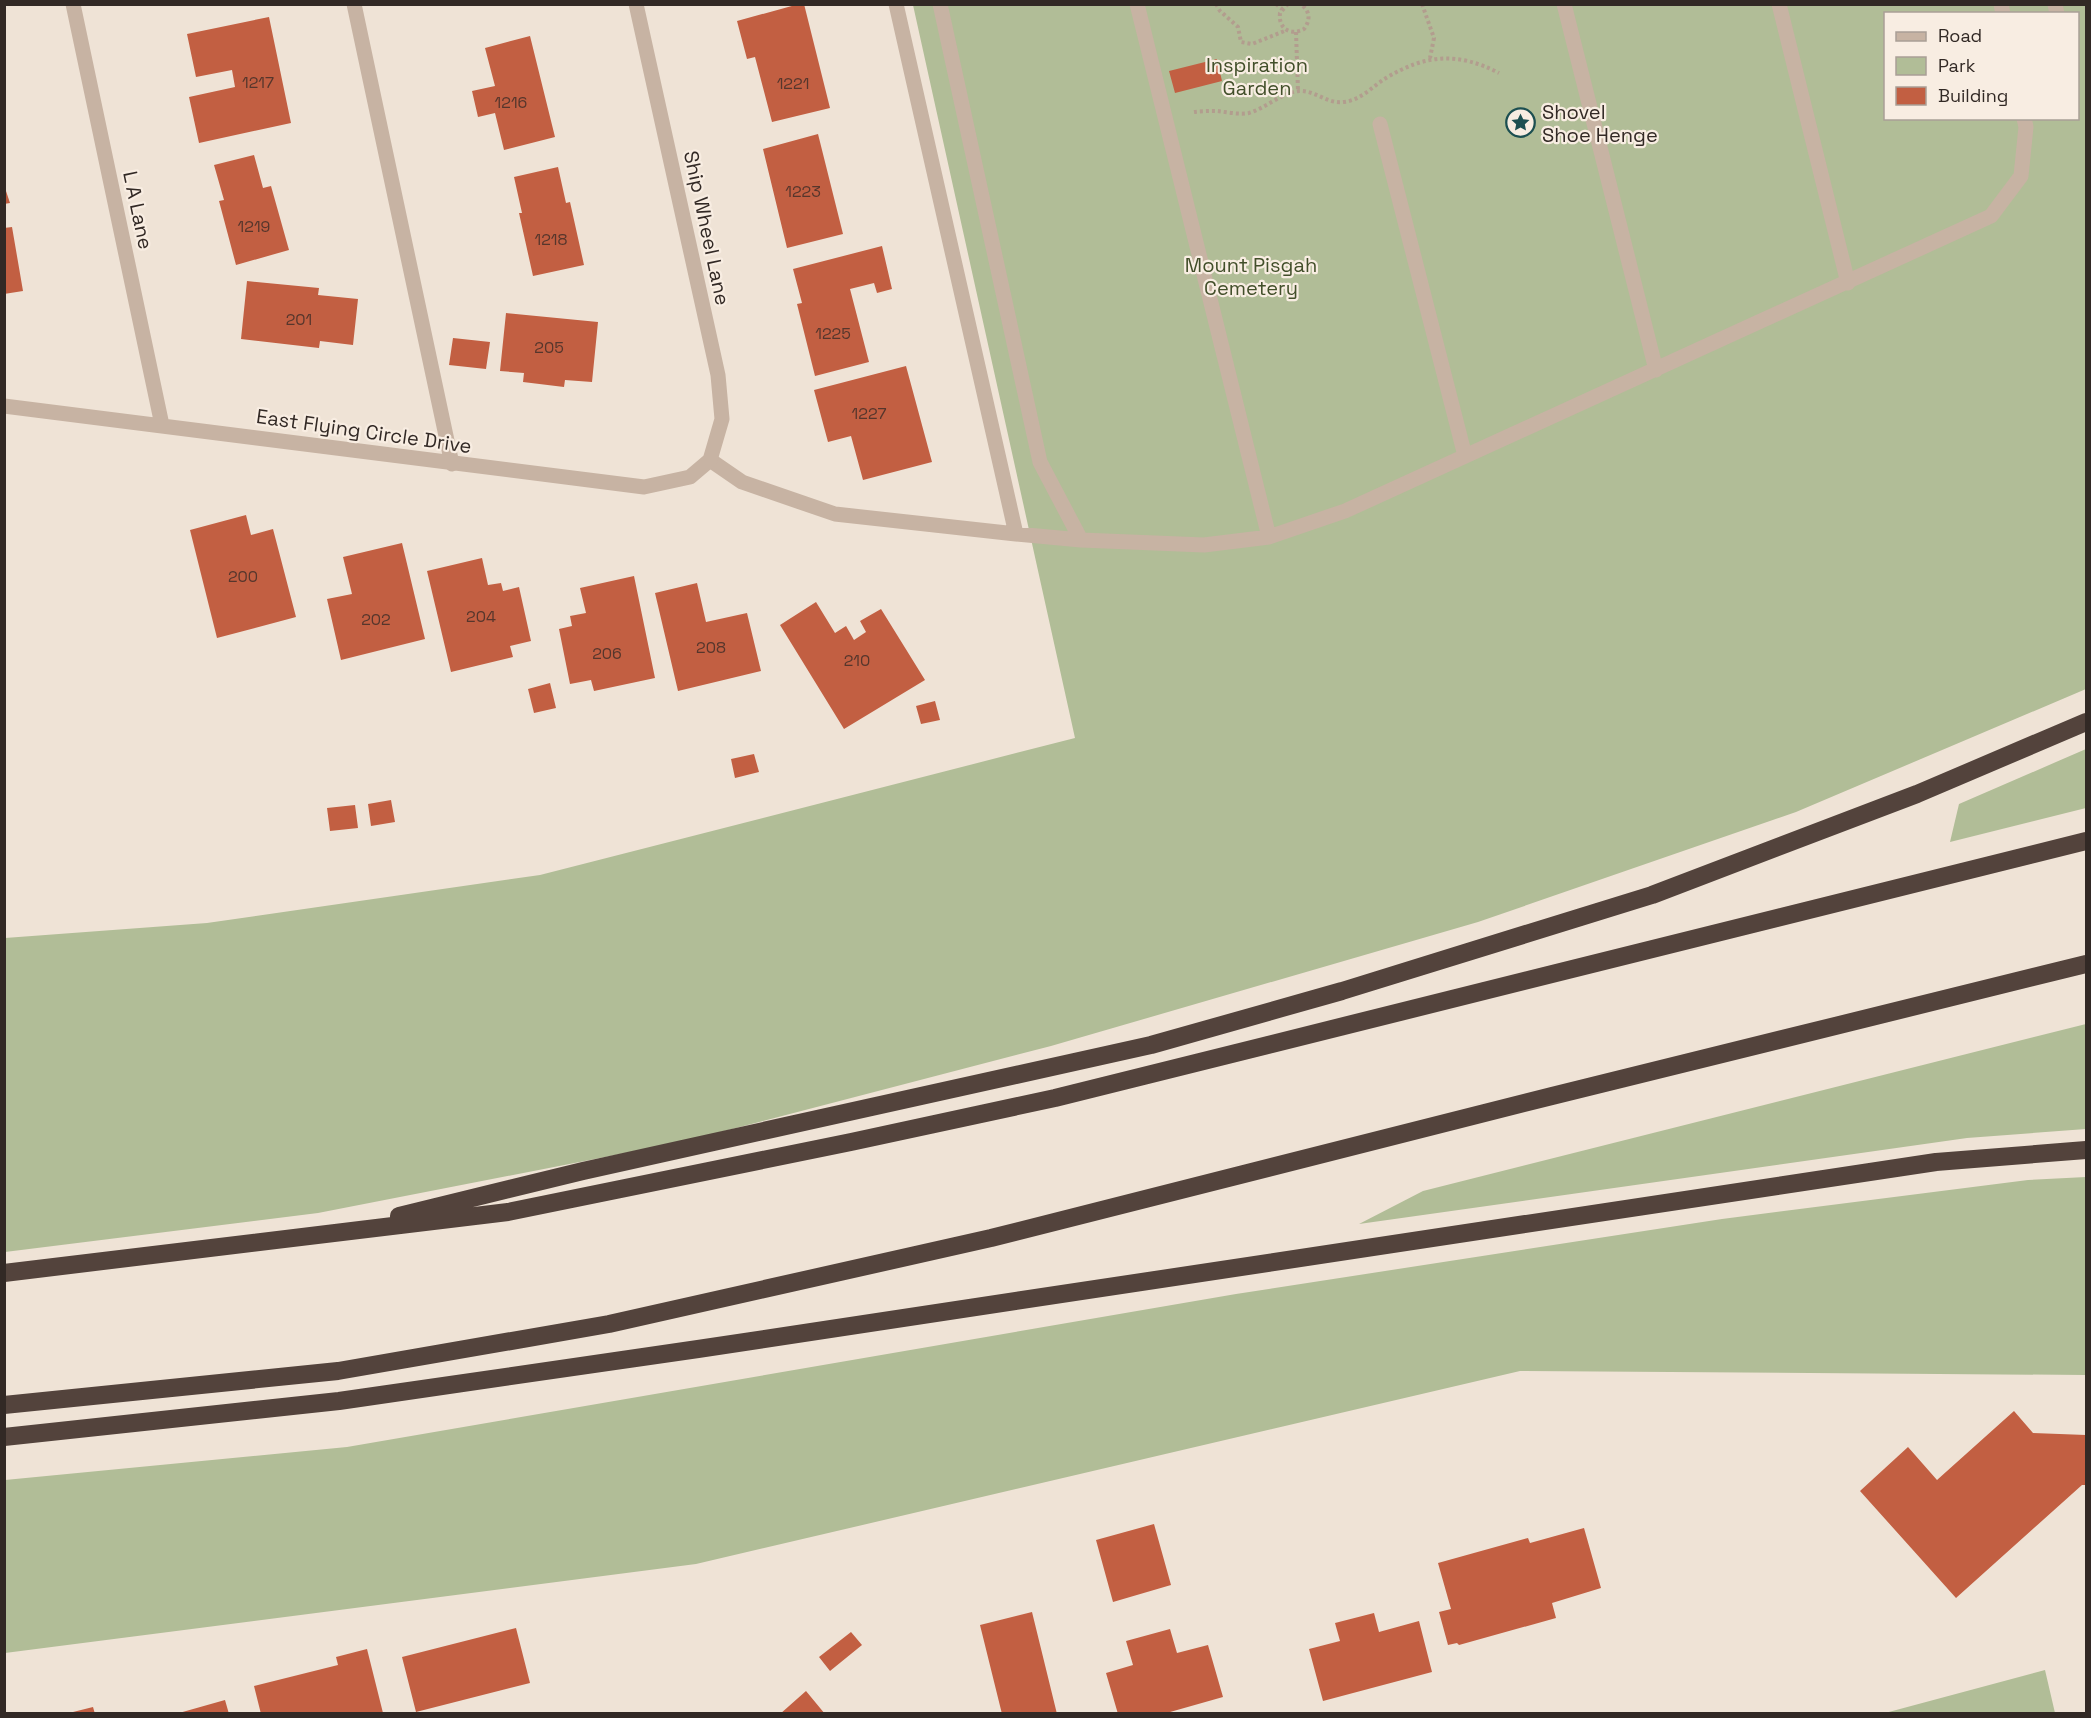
<svg xmlns="http://www.w3.org/2000/svg" width="2091" height="1718" font-family="'Space Grotesk',sans-serif">
<style>
.green{fill:#b1bd97;fill-rule:evenodd}
.building{fill:#c25f42}
.lines{fill:none;stroke-linecap:round;stroke-linejoin:round}
.path{stroke:#b29d8e;stroke-width:4;stroke-dasharray:3 3;stroke-linecap:butt}
.service{stroke:#c7b3a3;stroke-width:15}
.minor{stroke:#c7b3a3;stroke-width:15}
.motorway{stroke:#53433c;stroke-width:18}
.labels{text-anchor:middle;stroke-width:4.5;stroke-linejoin:round;paint-order:stroke}
.number-label{font-size:16px;fill:#56362c}
.park-label{font-size:20px;fill:#424f2a;stroke:#f8ede2}
.poi-label{font-size:20px;fill:#322925;stroke:#f8ede2;text-anchor:start}
.street-label{font-size:20px;fill:#322925;stroke:#f8ede2}
</style>
<rect width="100%" height="100%" fill="#efe3d6"/>
<path class="green" d="M 913,5 L 2086,5 L 2086,689 L 1796,812 L 1478,922 L 1051,1046 L 682,1142 L 318,1213 L 5,1252 L 5,938 L 207,923 L 540,875 L 1075,738 ZM 1886,14 L 2078,14 L 2078,118 L 1886,118 Z
M 2086,749 L 2086,808 L 1950,842 L 1959,804 Z
M 2086,1024 L 2086,1129 L 1967,1138 L 1359,1224 L 1423,1191 Z
M 2086,1177 L 2086,1375 L 1520,1371 L 696,1564 L 5,1653 L 5,1480 L 347,1447 L 1236,1294 L 1722,1219 L 2028,1180 Z
M 2045,1670 L 2055,1713 L 1885,1713 Z"/>
<path class="building" d="M 799,4 L 804,4 L 830,108 L 772,122 L 755,57 L 747,59 L 737,21 Z
M 269,17 L 291,123 L 199,143 L 189,97 L 235,87 L 232,70 L 196,77 L 187,34 Z
M 530,36 L 555,137 L 504,150 L 495,113 L 478,117 L 472,91 L 495,86 L 485,48 Z
M 1217,59 L 1222,81 L 1175,93 L 1169,71 Z
M 818,134 L 843,234 L 787,248 L 763,149 Z
M 254,155 L 263,188 L 271,186 L 289,250 L 236,265 L 219,201 L 224,200 L 214,165 Z
M 558,167 L 566,203 L 570,202 L 584,265 L 533,276 L 519,213 L 522,213 L 514,177 Z
M 4,185 L 10,203 L 4,204 Z
M 12,227 L 23,291 L 4,294 L 4,228 Z
M 882,246 L 892,289 L 877,293 L 874,283 L 850,289 L 869,362 L 815,376 L 797,304 L 802,303 L 793,269 Z
M 247,281 L 319,288 L 318,295 L 358,299 L 353,345 L 320,341 L 319,348 L 241,339 Z
M 506,313 L 598,322 L 592,382 L 565,380 L 564,387 L 523,382 L 524,373 L 500,371 Z
M 453,338 L 490,342 L 486,369 L 449,365 Z
M 906,366 L 932,462 L 863,480 L 851,436 L 828,442 L 814,390 Z
M 246,515 L 251,535 L 273,529 L 296,617 L 217,638 L 190,530 Z
M 402,543 L 425,639 L 341,660 L 327,599 L 352,594 L 343,557 Z
M 482,558 L 488,585 L 501,583 L 503,591 L 519,587 L 531,641 L 510,646 L 513,657 L 451,672 L 427,571 Z
M 634,576 L 655,678 L 594,691 L 591,680 L 570,684 L 559,629 L 572,626 L 570,616 L 586,613 L 580,588 Z
M 697,583 L 706,622 L 747,613 L 761,671 L 678,691 L 655,593 Z
M 816,602 L 835,633 L 846,626 L 854,640 L 866,632 L 860,621 L 881,609 L 925,680 L 844,729 L 780,625 Z
M 550,683 L 556,708 L 534,713 L 528,689 Z
M 935,701 L 940,720 L 921,724 L 916,706 Z
M 754,754 L 759,772 L 735,778 L 731,759 Z
M 391,800 L 395,822 L 371,826 L 368,804 Z
M 355,805 L 358,828 L 330,831 L 327,808 Z
M 2014,1411 L 2033,1433 L 2086,1435 L 2086,1485 L 2082,1485 L 1956,1598 L 1860,1491 L 1908,1447 L 1937,1480 Z
M 1154,1524 L 1171,1585 L 1113,1602 L 1096,1540 Z
M 1584,1528 L 1601,1588 L 1552,1603 L 1556,1618 L 1459,1645 L 1457,1643 L 1448,1645 L 1439,1612 L 1451,1609 L 1438,1563 L 1528,1538 L 1530,1543 Z
M 1032,1612 L 1057,1714 L 1002,1714 L 980,1625 Z
M 1374,1613 L 1379,1632 L 1419,1621 L 1432,1672 L 1323,1701 L 1309,1649 L 1340,1641 L 1335,1623 Z
M 516,1628 L 530,1683 L 416,1712 L 402,1657 Z
M 1170,1629 L 1177,1653 L 1208,1645 L 1223,1697 L 1163,1714 L 1118,1714 L 1106,1673 L 1133,1665 L 1126,1641 Z
M 851,1632 L 862,1645 L 830,1671 L 819,1657 Z
M 367,1649 L 383,1713 L 261,1714 L 254,1686 L 338,1665 L 336,1657 Z
M 806,1691 L 825,1714 L 780,1714 Z
M 225,1700 L 229,1714 L 179,1714 L 179,1713 Z
M 93,1707 L 95,1714 L 69,1714 L 69,1713 Z"/>
<g class="lines">
<path class="path" d="M 1216,4 L 1220,11 L 1238,27 L 1241,42 L 1252,44 L 1287,30
M 1276,4 L 1282,9
M 1288,4 L 1280,13 C 1278,29 1291,36 1304,29 C 1311,20 1310,10 1300,4
M 1422,4 L 1434,38 L 1430,58
M 1296,32 L 1298,91
M 1194,112 C 1201,111 1209,111 1217,111 C 1227,112 1239,115 1249,113 C 1266,108 1281,93 1299,91 C 1315,90 1327,104 1343,102 C 1360,101 1373,86 1386,78 C 1426,54 1458,52 1499,73"/>
<path class="service" d="M 354,4 L 452,464
M 940,4 L 1040,462 L 1081,540
M 1137,4 L 1269,537
M 1564,4 L 1656,370
M 1779,4 L 1848,283
M 2001,4 L 2003,14
M 2055,4 L 2057,14
M 1380,124 L 1465,456
M 710,460 L 742,482 L 835,514 L 1016,534 L 896,4
M 1016,534 L 1081,540 L 1204,545 L 1269,537 L 1345,511 L 1991,216 L 2021,176 L 2026,127 L 2024,118"/>
<path class="minor" d="M 73,4 L 162,425
M 4,406 L 644,487 L 690,477 L 710,460 L 722,419 L 718,375 L 636,4"/>
<path class="motorway" d="M 399,1216 L 583,1171 L 1151,1045 L 1342,991 L 1652,895 L 1917,794 L 2086,722
M 4,1273 L 508,1212 L 851,1142 L 1055,1098 L 2086,841
M 4,1405 L 338,1371 L 609,1324 L 991,1238 L 1552,1096 L 2086,964
M 4,1437 L 339,1401 L 698,1349 L 1936,1162 L 2086,1150"/>
</g>
<defs>
<symbol id="sight-ring" viewBox="-11 -11 22 22"><circle r="9.5" fill="#f8ede2" stroke="#1c4f51" stroke-width="1.5"/><path d="M0-6L1.8-2.2L6-1.7L2.9 1.2L3.7 5.4L0 3.3L-3.7 5.4L-2.9 1.2L-6-1.7L-1.8-2.2Z" fill="#1c4f51"/></symbol>
</defs>
<g fill-rule="evenodd">
<use href="#sight-ring" x="1504" y="106" width="33" height="33"/>
</g>
<g class="labels">
<g class="number-label">
<text x="258" y="88">1217</text>
<text x="793" y="89">1221</text>
<text x="511" y="108">1216</text>
<text x="803" y="197">1223</text>
<text x="254" y="232">1219</text>
<text x="551" y="245">1218</text>
<text x="299" y="325">201</text>
<text x="833" y="339">1225</text>
<text x="549" y="353">205</text>
<text x="869" y="419">1227</text>
<text x="243" y="582">200</text>
<text x="481" y="622">204</text>
<text x="376" y="625">202</text>
<text x="711" y="653">208</text>
<text x="607" y="659">206</text>
<text x="857" y="666">210</text>
</g>
<g class="park-label">
<text x="1257" y="72">Inspiration<tspan x="1257" dy="23">Garden</tspan></text>
<text x="1251" y="272">Mount Pisgah<tspan x="1251" dy="23">Cemetery</tspan></text>
</g>
<g class="poi-label">
<text x="1542" y="119">Shovel<tspan x="1542" dy="23">Shoe Henge</tspan></text>
</g>
<g class="street-label">
<text transform="translate(138 210) rotate(78)" y="7">L A Lane</text>
<text transform="translate(707 228) rotate(78)" y="7">Ship Wheel Lane</text>
<text transform="translate(364 431) rotate(8)" y="7">East Flying Circle Drive</text>
</g>
</g>
<rect width="2091" height="1718" fill="none" stroke="#322925" stroke-width="12"/>
<rect x="1884" y="12" width="195" height="108" fill="#f8ede2" stroke="#a99f96" stroke-width="1.5"/>
<rect x="1896" y="32" width="30" height="9" fill="#c7b3a3" stroke="#a99f96" stroke-width="1.5"/>
<text x="1938" y="42" font-size="18" fill="#322925">Road</text>
<rect x="1896" y="57" width="30" height="18" fill="#b1bd97" stroke="#a99f96" stroke-width="1.5"/>
<text x="1938" y="72" font-size="18" fill="#322925">Park</text>
<rect x="1896" y="87" width="30" height="18" fill="#c25f42" stroke="#a99f96" stroke-width="1.5"/>
<text x="1938" y="102" font-size="18" fill="#322925">Building</text>
</svg>
